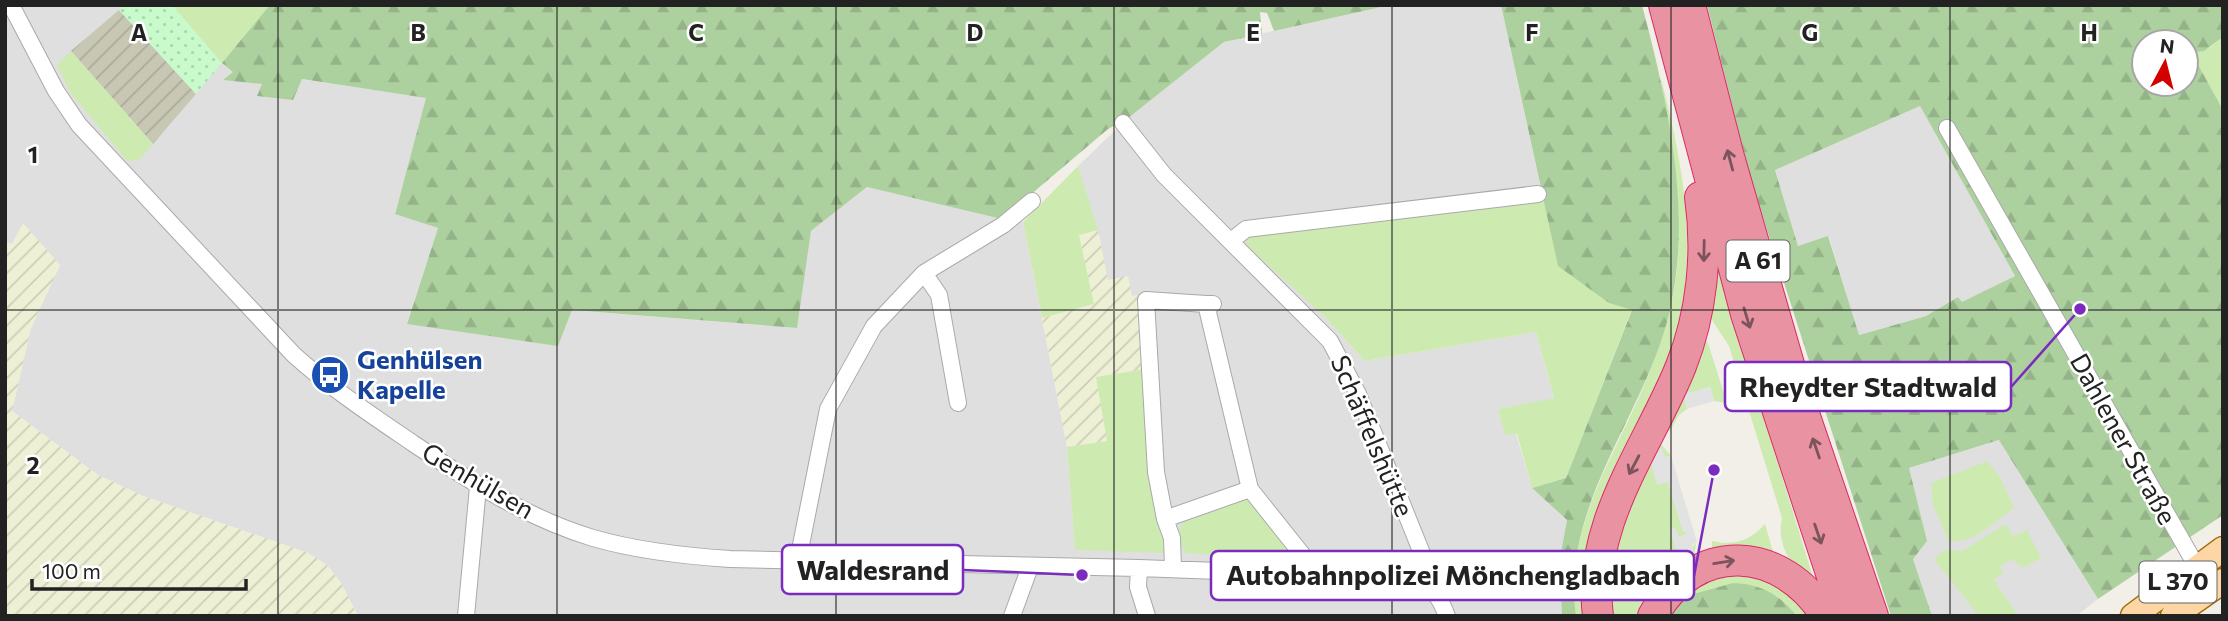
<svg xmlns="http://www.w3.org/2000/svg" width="2228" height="621" font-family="Commissioner,sans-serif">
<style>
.residential{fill:#e0dfdf}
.construction{fill:url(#construction-furrows)}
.farmland{fill:url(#farmland-furrows)}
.grass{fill:#cdebb0}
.forest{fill:url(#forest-firs);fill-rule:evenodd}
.park{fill:url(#park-dots)}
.parking{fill:#e2e2e2}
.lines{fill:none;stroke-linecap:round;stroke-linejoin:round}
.street-casing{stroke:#a9a9a9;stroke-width:18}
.primary-casing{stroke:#a06b00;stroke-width:27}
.highway-casing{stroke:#dc2a67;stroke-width:32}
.street{stroke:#fff;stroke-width:16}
.primary{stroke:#fcd6a4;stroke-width:24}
.highway{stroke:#e892a2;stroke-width:30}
.oneway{stroke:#7b545c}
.grid{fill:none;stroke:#222;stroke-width:2;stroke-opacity:0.55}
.labels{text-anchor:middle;stroke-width:5;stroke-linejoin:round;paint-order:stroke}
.shield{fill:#fff;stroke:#646464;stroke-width:2}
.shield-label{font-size:24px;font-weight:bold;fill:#222}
.transit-label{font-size:26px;font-weight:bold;fill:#164399;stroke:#fff;text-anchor:start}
.street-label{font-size:26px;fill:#222;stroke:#fff}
.grid-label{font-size:23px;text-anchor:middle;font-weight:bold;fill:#222;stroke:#fff;stroke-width:5;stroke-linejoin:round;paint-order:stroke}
.leader{fill:none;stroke:#7b2cbf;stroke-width:2.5}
.callout-dot{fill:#7b2cbf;stroke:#fff;stroke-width:2.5}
.callout{fill:#fff;stroke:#7b2cbf;stroke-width:2.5}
.callout-label{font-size:28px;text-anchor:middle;font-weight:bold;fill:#222}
</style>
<defs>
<pattern id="construction-furrows" width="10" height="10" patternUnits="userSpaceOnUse" patternTransform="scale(1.75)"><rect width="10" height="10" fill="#c7c7b4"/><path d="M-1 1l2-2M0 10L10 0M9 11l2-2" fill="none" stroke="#abab9a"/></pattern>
<pattern id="farmland-furrows" width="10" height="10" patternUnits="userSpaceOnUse" patternTransform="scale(1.75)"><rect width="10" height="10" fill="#eef0d5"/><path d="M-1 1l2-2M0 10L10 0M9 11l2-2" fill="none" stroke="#ccceb7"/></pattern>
<pattern id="forest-firs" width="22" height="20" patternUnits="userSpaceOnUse" patternTransform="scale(1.75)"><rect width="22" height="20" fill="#add19e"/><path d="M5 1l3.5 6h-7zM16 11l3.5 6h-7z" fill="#95b388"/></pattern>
<pattern id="park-dots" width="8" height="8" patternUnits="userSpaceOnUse" patternTransform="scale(1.75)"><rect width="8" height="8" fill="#c8facc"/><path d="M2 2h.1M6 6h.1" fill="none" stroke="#acd6af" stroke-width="1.8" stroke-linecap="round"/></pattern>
</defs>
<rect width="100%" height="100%" fill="#f2efe9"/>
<path class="residential" d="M 5,5 L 172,5 L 233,72 L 224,80 L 263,84 L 257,95 L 301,79 L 427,98 L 395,213 L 438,228 L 407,323 L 558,345 L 572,310 L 796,328 L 811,231 L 867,187 L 1023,222 L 1067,447 L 1075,549 L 1143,347 L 1137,295 L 1132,297 L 1108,280 L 1078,166 L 1127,119 L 1224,42 L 1390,5 L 1501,5 L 1542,194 L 1323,315 L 1365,361 L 1536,332 L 1554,399 L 1498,409 L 1516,434 L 1532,488 L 1567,520 L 1559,563 L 1562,616 L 358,616 L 341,583 L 327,565 L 308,553 L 143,496 L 98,475 L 12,411 L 31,328 L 60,265 L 23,224 L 12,245 L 5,241 Z
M 1920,106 L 2015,276 L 1962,303 L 1958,297 L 1926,316 L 1858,335 L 1829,237 L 1798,246 L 1775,170 Z
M 2000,440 L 2098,599 L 2076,616 L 1932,616 L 1913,559 L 1909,468 Z"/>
<path class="construction" d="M 119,10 L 196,94 L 153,144 L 71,51 Z"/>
<path class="farmland" d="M 23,223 L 60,265 L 31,328 L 12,411 L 98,475 L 143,496 L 308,553 L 327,565 L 341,583 L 358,616 L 5,616 L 5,241 L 12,244 Z
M 1098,230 L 1108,280 L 1128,276 L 1132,296 L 1137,295 L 1145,369 L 1097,377 L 1107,441 L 1067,447 L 1042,318 L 1094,304 L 1079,234 Z"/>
<path class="grass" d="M 172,5 L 270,5 L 271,6 L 222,63 Z
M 2220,39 L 2223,42 L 2223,110 L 2195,59 L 2195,52 L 2209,48 Z
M 71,51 L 153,144 L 139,160 L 127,161 L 70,92 L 57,65 Z
M 1660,75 C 1682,158 1696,235 1681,320 L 1587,616 L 1576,616 C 1565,537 1604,473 1636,404 C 1650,374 1661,340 1670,308 C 1689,240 1671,144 1660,75 Z
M 1078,166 L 1098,230 L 1079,235 L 1094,304 L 1042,318 L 1023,222 Z
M 1542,194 L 1609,303 L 1632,309 L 1566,478 L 1532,488 L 1517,434 L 1505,435 L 1498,409 L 1554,398 L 1536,332 L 1365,361 L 1323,315 L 1245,244 L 1251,231 Z
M 1706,230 L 1817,590 C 1796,573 1775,547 1782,518 L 1729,346 L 1710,317 Z
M 1698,329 L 1708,343 L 1727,403 L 1714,401 L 1710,387 L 1684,395 L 1687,409 L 1679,415 L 1670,431 L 1659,429 Z
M 1145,369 L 1167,553 L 1075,550 L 1067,447 L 1107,441 L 1096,377 Z
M 1654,444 L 1662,445 L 1671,456 L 1665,457 L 1652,452 L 1655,462 L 1651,463 L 1668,482 L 1683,531 L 1688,534 L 1678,537 L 1680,560 L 1696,543 L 1693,564 L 1646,616 L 1602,616 L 1600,579 Z
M 1987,461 L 2000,477 L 2014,508 C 1994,522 1972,546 1948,540 L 1933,505 L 1931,483 Z
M 1248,499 L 1297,560 L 1185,553 C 1178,540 1176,528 1188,517 Z
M 1765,524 L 1776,562 L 1712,558 L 1712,541 C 1734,546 1750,541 1765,524 Z
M 2006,524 L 2013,536 L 2027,530 L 2041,558 L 2023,568 L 2012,559 L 2000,567 L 2003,573 L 1994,580 L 2017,614 L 1979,616 L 1934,559 L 1945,550 L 1962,551 Z
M 1724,572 L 1774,578 L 1817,616 L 1797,616 C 1755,567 1719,584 1668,607 L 1679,595 Z"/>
<path class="forest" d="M 270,5 L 1390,5 L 1274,31 L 1267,13 L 1260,12 L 1262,34 L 1224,42 L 1127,119 L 1108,129 L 1002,219 L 867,187 L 811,231 L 797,328 L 572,310 L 558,346 L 407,324 L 438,228 L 395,214 L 426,98 L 302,79 L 293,100 L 257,96 L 262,84 L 223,80 L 233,72 L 222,63 Z
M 1501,5 L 1642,5 C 1667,100 1692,206 1671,305 C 1649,412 1560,502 1576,616 L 1562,616 L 1559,563 L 1567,520 L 1532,488 L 1566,478 L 1632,310 L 1609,303 L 1558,266 Z
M 1707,5 L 2223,5 L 2223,42 L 2220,39 L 2204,51 L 2195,52 L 2195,59 L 2223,110 L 2223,515 L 2098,599 L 1999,440 L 1909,468 L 1927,541 L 1913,559 L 1932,616 L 1891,616 L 1751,180 ZM 2144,42 L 2186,42 L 2186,84 L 2144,84 ZM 1920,106 L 2015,276 L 1962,302 L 1958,297 L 1926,316 L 1859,335 L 1828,236 L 1798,246 L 1775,170 Z
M 1733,583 C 1762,584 1778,594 1797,616 L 1670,616 L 1683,597 Z"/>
<path class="park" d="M 124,5 L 172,5 L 222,63 L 196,94 L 119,10 Z"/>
<path class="parking" d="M 1710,387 L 1714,401 L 1687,409 L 1684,394 Z
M 1662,448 L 1665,457 L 1671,456 L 1697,542 L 1692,545 L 1694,555 L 1680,561 L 1670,530 L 1675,527 L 1679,537 L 1688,534 L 1683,531 L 1668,482 L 1657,485 L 1651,463 L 1654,461 L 1651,451 Z"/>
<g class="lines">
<defs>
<path id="street" d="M 11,5 L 56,91 L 79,125 L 294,355 C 332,389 373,416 414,444 C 471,482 527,518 593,538 C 638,551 684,556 730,559 L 1139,568 L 1138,587 L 1147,616
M 1123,123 L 1164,175 L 1330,341 L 1358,394 L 1423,556 L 1430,578 L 1427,584
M 1947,128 L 2197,567
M 1231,241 L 1246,229 L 1538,194
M 924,273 L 939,295 L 958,403
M 1213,304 L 1206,304 L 1250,489
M 1165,519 L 1156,472 L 1146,300 L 1206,304
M 798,560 L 828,409 L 874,326 L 924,273 L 1003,225 L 1032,201
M 1139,568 L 1408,578 C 1431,584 1439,595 1447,616
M 1173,568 L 1172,538 L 1165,519 L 1250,489 L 1317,573
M 466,616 L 478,487
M 1012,616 L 1030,567"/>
<path id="primary" d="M 2133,616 L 2223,549
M 2173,616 L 2223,581"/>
<path id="highway" d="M 1664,5 L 1746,314 L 1845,616
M 1690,5 L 1729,157 L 1799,399 L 1873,616
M 1598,616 C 1586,524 1649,446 1681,366 C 1702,313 1708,253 1700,197
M 1653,616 C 1695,539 1782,545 1826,616"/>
</defs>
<use href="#street" class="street-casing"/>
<use href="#primary" class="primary-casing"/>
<use href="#highway" class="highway-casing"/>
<use href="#street" class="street"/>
<use href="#primary" class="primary"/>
<use href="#highway" class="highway"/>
</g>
<defs><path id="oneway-shaft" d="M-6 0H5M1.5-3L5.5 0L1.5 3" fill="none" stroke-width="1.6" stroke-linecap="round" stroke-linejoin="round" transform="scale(1.75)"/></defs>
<g class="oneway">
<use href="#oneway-shaft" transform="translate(1730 160) rotate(-105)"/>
<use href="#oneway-shaft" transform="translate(1704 251) rotate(91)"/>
<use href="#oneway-shaft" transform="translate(1747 318) rotate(73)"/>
<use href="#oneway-shaft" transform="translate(1816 448) rotate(-109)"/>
<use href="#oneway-shaft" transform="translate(1634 465) rotate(118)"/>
<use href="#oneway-shaft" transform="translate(1818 534) rotate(71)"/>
<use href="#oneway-shaft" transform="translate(1724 562) rotate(-9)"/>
</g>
<path class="grid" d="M 278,5 L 278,616M 557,5 L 557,616M 836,5 L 836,616M 1114,5 L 1114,616M 1392,5 L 1392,616M 1671,5 L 1671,616M 1950,5 L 1950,616M 5,310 L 2223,310"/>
<defs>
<symbol id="bus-disc" viewBox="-11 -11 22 22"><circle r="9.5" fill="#1a4fb4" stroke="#fff"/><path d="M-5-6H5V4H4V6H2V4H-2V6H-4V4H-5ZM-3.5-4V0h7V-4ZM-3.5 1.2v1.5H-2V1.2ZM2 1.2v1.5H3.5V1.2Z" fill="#fff"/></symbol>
</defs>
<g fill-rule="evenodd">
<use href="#bus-disc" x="308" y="353" width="44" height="44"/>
</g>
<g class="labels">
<g class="shield">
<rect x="1726.5" y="240.5" width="63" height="41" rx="5"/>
<rect x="2139.5" y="561.5" width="77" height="41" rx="5"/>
</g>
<g class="shield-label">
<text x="1758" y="269">A 61</text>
<text x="2178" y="590">L 370</text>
</g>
<g class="transit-label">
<text x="357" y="369">Genhülsen<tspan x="357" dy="30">Kapelle</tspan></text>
</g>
<g class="street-label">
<text transform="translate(1372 436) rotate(67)" y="9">Schäffelshütte</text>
<text transform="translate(2123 439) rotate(61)" y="9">Dahlener Straße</text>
<text transform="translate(478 481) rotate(30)" y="9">Genhülsen</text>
</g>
</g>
<g class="grid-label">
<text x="139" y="41">A</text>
<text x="418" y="41">B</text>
<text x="696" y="41">C</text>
<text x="975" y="41">D</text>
<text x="1253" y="41">E</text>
<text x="1532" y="41">F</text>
<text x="1810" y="41">G</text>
<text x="2089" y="41">H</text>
<text x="33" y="163">1</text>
<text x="33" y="474">2</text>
</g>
<path class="leader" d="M2080 309L2011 387M1082 575L963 570M1714 470L1694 576"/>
<g class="callout-dot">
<circle cx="2080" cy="309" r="7"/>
<circle cx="1082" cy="575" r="7"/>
<circle cx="1714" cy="470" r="7"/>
</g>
<g class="callout">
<rect x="1725" y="362" width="286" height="49" rx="7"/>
<rect x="782" y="545" width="181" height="49" rx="7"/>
<rect x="1211" y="551" width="483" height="49" rx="7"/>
</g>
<g class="callout-label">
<text x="1868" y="397">Rheydter Stadtwald</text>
<text x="873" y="580">Waldesrand</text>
<text x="1453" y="585">Autobahnpolizei Mönchengladbach</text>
</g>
<rect width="2228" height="621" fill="none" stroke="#222222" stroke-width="14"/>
<g transform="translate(2165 63) rotate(7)"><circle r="33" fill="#ffffff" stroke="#a7a7a7" stroke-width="2"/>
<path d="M0-5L12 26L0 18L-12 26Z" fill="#d40000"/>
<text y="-10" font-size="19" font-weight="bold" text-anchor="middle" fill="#222222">N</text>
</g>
<path d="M32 579v10h214v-10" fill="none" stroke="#222222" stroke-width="3.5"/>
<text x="42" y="579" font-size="21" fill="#222222" stroke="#ffffff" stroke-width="5" paint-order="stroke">100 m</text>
</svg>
